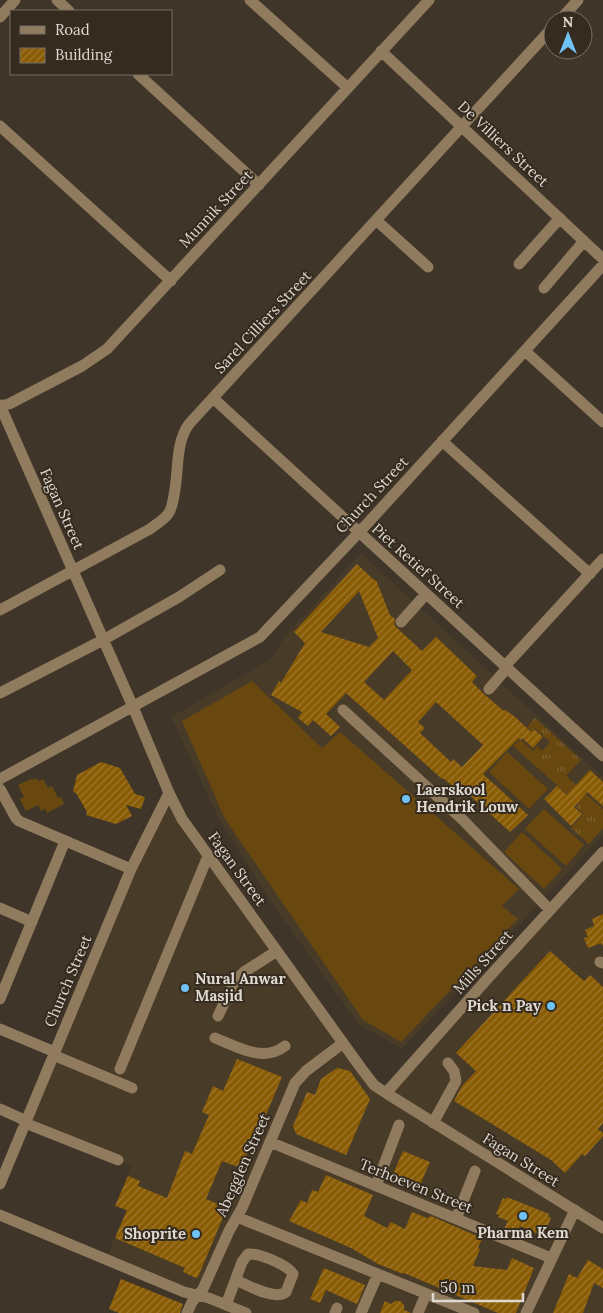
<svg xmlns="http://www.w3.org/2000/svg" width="603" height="1313" font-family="Lora,serif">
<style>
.built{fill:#483b28}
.grass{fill:url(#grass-tufts)}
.garden{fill:#694810}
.building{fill:url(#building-hatch);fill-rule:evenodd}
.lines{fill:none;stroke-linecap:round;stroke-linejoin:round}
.minor{stroke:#907b5f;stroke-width:11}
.poi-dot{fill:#70c1f4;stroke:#352b1f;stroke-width:2}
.labels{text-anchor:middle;stroke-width:4;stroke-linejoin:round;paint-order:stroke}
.street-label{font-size:15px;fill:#dfd9d1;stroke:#352b1f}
.poi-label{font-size:15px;font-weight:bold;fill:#dfd9d1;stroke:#352b1f;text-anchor:start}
</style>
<defs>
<pattern id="grass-tufts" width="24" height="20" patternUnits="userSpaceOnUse" patternTransform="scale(1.25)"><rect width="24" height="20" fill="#694810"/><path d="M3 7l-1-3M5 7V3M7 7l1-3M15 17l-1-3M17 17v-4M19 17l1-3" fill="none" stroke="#7e6232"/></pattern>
<pattern id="building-hatch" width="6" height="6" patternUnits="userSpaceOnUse" patternTransform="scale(1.25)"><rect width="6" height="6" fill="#895b03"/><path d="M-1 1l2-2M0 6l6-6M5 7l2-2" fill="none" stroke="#9f7a33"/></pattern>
</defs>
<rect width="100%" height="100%" fill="#3f3529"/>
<path class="built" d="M 361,553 L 603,777 L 603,835 L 402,1049 L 358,1024 L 270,900 L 220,821 L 171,717 L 271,659 L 286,635 Z
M 169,793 L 386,1093 L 603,853 L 603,1313 L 186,1313 L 195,1294 L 106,1259 L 126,1211 L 115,1206 L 131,1166 L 26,1122 Z"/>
<path class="grass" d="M 535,718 L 581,760 L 566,776 L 603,809 L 603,828 L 589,844 L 571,828 L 583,814 L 576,807 L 578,804 L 513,746 L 520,739 L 533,751 L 537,746 L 542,751 L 550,742 L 535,728 L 531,731 L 527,727 Z"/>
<path class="garden" d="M 252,681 L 322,748 L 340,732 L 519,889 L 502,906 L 518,919 L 401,1042 L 363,1020 L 225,819 L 182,721 Z
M 507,752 L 548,789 L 529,809 L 489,772 Z
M 36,778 L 39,781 L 43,779 L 48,788 L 52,786 L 58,798 L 61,797 L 64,804 L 47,813 L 45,809 L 41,811 L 38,805 L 26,811 L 20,799 L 24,797 L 18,785 L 31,779 L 32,780 Z
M 544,809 L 584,845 L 566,866 L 525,829 Z
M 522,832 L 562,869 L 544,889 L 504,852 Z"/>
<path class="building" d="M 357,564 L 374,580 L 376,580 L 390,615 L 395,619 L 394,624 L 396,627 L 422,651 L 436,637 L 477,676 L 472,682 L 484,694 L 504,711 L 505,710 L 514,716 L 531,732 L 534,729 L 543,737 L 533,748 L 522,738 L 521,740 L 519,738 L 483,774 L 528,815 L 510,832 L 466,792 L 463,795 L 443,778 L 442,779 L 346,693 L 326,714 L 340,727 L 331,736 L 313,720 L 308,726 L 298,718 L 302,712 L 271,695 L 279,681 L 281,683 L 305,643 L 294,632 ZM 359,591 L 378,638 L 369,647 L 321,632 ZM 393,651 L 412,670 L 384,700 L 364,682 ZM 436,702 L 483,745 L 462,767 L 453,759 L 451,762 L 420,733 L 425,728 L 418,722 Z
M 101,762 L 120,768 L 135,794 L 145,797 L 141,809 L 126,805 L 132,816 L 116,824 L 86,815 L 87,812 L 76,793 L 73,792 L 77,775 Z
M 590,770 L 603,782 L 603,806 L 587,792 L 574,807 L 582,814 L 571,826 L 544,799 L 557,786 L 567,795 Z
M 603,914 L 603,946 L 601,943 L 588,948 L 584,938 L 588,937 L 585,930 L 594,926 L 592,919 Z
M 550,951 L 584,981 L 590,975 L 603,987 L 603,1123 L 598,1129 L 603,1133 L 603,1136 L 585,1156 L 582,1154 L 565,1173 L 551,1160 L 454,1101 L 462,1086 L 476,1071 L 456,1053 Z
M 237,1059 L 282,1077 L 257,1136 L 255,1135 L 241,1168 L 222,1161 L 206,1199 L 227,1208 L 198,1277 L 196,1278 L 183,1272 L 185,1268 L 115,1238 L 127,1210 L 115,1206 L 128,1176 L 140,1181 L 138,1186 L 167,1198 L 185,1151 L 192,1154 L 209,1115 L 202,1112 L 213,1086 L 223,1091 Z
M 337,1068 L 350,1071 L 370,1099 L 346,1155 L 296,1134 L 293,1126 L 307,1092 L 315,1095 L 321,1079 Z
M 403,1151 L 430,1162 L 420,1185 L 393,1174 Z
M 326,1175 L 373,1195 L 364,1216 L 387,1228 L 391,1222 L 405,1229 L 412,1212 L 427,1218 L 431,1216 L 477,1236 L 476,1237 L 482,1239 L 478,1248 L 480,1249 L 473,1266 L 507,1270 L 512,1258 L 534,1268 L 516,1313 L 498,1313 L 404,1273 L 403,1274 L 378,1264 L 351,1248 L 289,1221 L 301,1200 L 307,1203 L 312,1190 L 318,1192 Z
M 507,1197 L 549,1214 L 548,1216 L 551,1218 L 544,1235 L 541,1233 L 540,1235 L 520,1226 L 516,1234 L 504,1229 L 508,1221 L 498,1217 L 499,1215 L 496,1214 L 503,1198 L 506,1199 Z
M 588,1260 L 603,1269 L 603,1288 L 594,1283 L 583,1313 L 553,1313 L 569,1274 L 577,1278 Z
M 324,1268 L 365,1285 L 357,1304 L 326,1290 L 320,1303 L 310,1299 Z
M 121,1279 L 183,1304 L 180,1313 L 119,1313 L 109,1309 Z
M 385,1301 L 391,1304 L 395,1301 L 400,1301 L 404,1305 L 404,1310 L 411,1313 L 380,1313 Z"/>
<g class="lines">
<path class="minor" d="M 57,0 L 69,11
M 250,0 L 348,88
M 0,17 L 15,0
M 560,20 L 578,0
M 381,51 L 603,259
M 138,74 L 259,185
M 0,126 L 171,281
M 376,220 L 428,267
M 519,264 L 560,218
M 544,288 L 584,241
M 525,351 L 603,422
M 213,398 L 603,756
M 0,405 L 133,707 L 169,793 L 182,819 L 361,1068 L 374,1085 L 386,1093 L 603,1228
M 0,406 L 9,404 L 82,366 L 107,349 L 429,0
M 442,441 L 590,574
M 0,610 L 150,529 C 156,524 164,520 168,514 C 172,509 173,501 174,495 C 179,472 175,443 189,424 L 553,27
M 401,622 L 426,594
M 505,666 L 603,559
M 489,689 L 507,668
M 0,693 L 103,640 L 179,597 L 220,570
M 343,710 L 463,820 L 550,910
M 0,779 L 260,637 L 366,525 L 603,265
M 0,789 L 16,818 L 19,821 L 131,869
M 0,908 L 32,922
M 600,962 L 603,963
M 0,999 L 65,841
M 218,1016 L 234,982 L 244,972 L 277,951
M 0,1029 L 50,1050 L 58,1057 L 132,1088
M 215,1038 C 238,1047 263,1063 285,1046
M 120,1069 L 208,856
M 386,1093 L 488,978 L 603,852
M 0,1109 L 20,1118 L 30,1125 L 118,1160
M 433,1123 L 456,1081 L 454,1071 L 448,1063
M 270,1142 L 551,1258
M 0,1184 L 131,869 L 169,793
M 376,1186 L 399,1125
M 0,1215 L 184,1292 L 209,1298 L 246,1313
M 237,1217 L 474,1313
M 456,1219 L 475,1171
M 226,1305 L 242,1262 L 248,1254 C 259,1253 288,1265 293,1274 L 286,1292 C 275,1301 247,1285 236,1280
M 187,1313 L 192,1302 L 203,1289 L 229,1231 L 242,1208 L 295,1083 L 306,1071 L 343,1043
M 335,1313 L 337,1308
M 361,1313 L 378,1274
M 418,1313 L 426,1294
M 526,1313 L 575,1210"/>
</g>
<g class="poi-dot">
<circle cx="406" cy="799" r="5"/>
<circle cx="185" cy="988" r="5"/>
<circle cx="551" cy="1006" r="5"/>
<circle cx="523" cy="1216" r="5"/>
<circle cx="196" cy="1234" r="5"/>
</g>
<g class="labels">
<g class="street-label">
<text transform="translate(503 144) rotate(43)" y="5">De Villiers Street</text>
<text transform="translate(216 209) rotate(-47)" y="5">Munnik Street</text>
<text transform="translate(263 322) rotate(-47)" y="5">Sarel Cilliers Street</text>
<text transform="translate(372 495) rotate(-47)" y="5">Church Street</text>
<text transform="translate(62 509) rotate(66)" y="5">Fagan Street</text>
<text transform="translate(418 566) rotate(42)" y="5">Piet Retief Street</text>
<text transform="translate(237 869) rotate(54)" y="5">Fagan Street</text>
<text transform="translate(483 962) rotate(-48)" y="5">Mills Street</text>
<text transform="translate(68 981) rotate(-67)" y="5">Church Street</text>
<text transform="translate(521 1160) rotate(32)" y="5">Fagan Street</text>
<text transform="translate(243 1165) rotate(-66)" y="5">Abegglen Street</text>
<text transform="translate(416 1186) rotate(22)" y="5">Terhoeven Street</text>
</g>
<g class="poi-label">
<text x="416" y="795">Laerskool<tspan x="416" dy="17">Hendrik Louw</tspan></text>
<text x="195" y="984">Nural Anwar<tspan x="195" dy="17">Masjid</tspan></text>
<text x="541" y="1011" text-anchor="end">Pick n Pay</text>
<text x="523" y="1238" text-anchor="middle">Pharma Kem</text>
<text x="186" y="1239" text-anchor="end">Shoprite</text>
</g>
</g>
<rect x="10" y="10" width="162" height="65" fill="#352b1f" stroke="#797166"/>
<rect x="20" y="26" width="25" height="8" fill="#907b5f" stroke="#797166"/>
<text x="55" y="35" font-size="15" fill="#dfd9d1">Road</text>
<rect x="20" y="48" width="25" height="15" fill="url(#building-hatch)" stroke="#797166"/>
<text x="55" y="60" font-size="15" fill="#dfd9d1">Building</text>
<g transform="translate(568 35)"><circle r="24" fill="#352b1f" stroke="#797166"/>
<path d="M0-4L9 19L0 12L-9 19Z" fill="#70c1f4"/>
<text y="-8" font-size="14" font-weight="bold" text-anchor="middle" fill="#dfd9d1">N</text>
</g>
<path d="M433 1293v8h90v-8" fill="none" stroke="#dfd9d1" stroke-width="2.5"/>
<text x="440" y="1293" font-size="15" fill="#dfd9d1" stroke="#352b1f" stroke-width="4" paint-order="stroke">50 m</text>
</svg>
